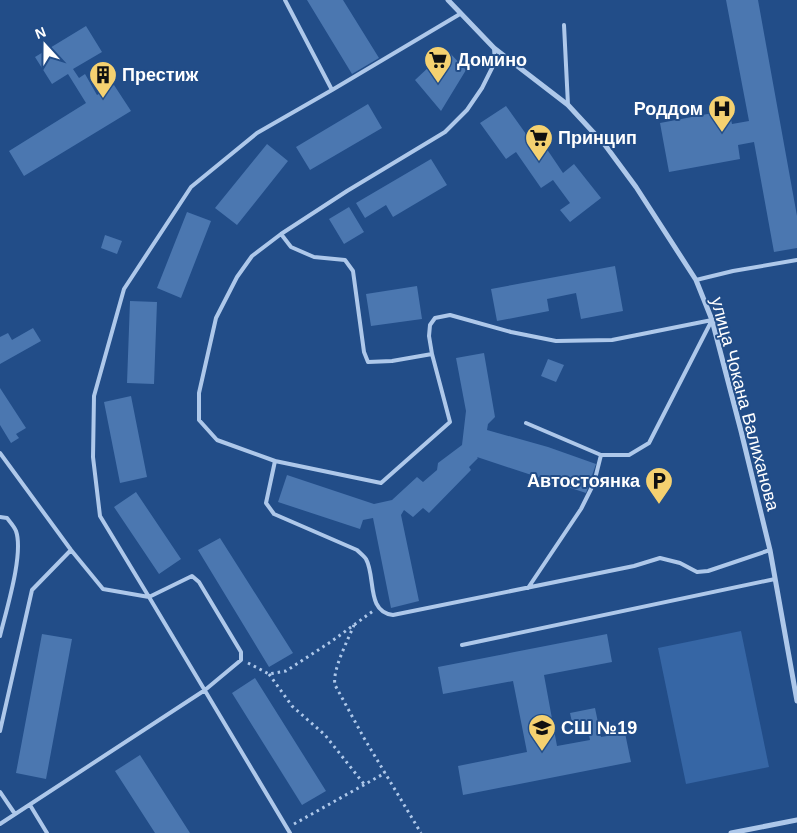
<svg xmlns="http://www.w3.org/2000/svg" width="797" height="833" font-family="Arial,sans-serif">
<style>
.green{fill:#3666a5}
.building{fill:#4b77b0}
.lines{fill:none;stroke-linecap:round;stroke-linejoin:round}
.path{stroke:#aec8ea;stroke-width:3;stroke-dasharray:2.5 4;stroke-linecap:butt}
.lane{stroke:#aec8ea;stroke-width:4}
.street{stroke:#aec8ea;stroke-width:5}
.labels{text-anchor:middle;stroke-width:4;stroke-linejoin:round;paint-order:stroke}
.poi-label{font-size:18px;font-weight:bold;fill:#fff;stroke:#224d88;text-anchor:start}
.street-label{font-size:18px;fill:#fff;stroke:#224d88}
</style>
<rect width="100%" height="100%" fill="#224d88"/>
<path class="green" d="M 741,631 L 769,767 L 686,784 L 658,648 Z"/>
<path class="building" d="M 307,0 L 343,0 L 379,58 L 352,74 Z
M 726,0 L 758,0 L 797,216 L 797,248 L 774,252 L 754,142 L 738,145 L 740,159 L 669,172 L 660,123 L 729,110 L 732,124 L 749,121 Z
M 86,26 L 102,52 L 73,69 L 79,78 L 85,74 L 97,95 L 114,85 L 131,111 L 24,176 L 9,151 L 86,103 L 68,74 L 52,84 L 35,57 Z
M 447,50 L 466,70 L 441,111 L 415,80 Z
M 368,104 L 382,128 L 310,170 L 296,147 Z
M 506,106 L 531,141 L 538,136 L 563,173 L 574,164 L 601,198 L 570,222 L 560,210 L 570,203 L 553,180 L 541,188 L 516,152 L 506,159 L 480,123 Z
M 267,144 L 288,161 L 237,225 L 215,208 Z
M 431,159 L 447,185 L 393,217 L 386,205 L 365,218 L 356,203 Z
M 349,207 L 364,232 L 344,244 L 329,219 Z
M 187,212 L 211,221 L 181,298 L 157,288 Z
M 105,235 L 122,241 L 117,254 L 101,248 Z
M 615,266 L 623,311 L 581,319 L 576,293 L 547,299 L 549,311 L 497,321 L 491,289 Z
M 417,286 L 422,319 L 371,326 L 366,294 Z
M 130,301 L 157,302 L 154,384 L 127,383 Z
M 33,328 L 41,341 L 0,364 L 0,337 L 8,333 L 12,340 Z
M 484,353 L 495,417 L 488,424 L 487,430 L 548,447 L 596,464 L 586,493 L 477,457 L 478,458 L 469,467 L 471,470 L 429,513 L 423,508 L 413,517 L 404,510 L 401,515 L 419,601 L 391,608 L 373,518 L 363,520 L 360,529 L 278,502 L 287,475 L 374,504 L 392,500 L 417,477 L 423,482 L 437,470 L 438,463 L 462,445 L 466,411 L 456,358 Z
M 548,359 L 564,365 L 556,382 L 541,376 Z
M 0,388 L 26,428 L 16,434 L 19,438 L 11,443 L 0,425 Z
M 131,396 L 147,477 L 120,483 L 104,402 Z
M 136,492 L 181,559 L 159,574 L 114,507 Z
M 220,538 L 293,653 L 269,667 L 198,550 Z
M 42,634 L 72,639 L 46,779 L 16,773 Z
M 607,634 L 612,662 L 544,675 L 557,746 L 590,740 L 587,725 L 573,727 L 570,713 L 595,708 L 601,737 L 625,733 L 631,762 L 463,795 L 458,766 L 527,752 L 513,681 L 443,694 L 438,667 Z
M 255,678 L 326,791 L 302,805 L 232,693 Z
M 140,755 L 190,833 L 155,833 L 115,771 Z"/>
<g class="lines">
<path class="path" d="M 354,625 C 348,640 332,670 335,685 L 364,738 L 421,833
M 248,663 L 269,674 L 286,671 L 332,641 L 373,611
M 269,674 L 292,706 L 325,735 L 364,784
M 294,824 L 385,773"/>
<path class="lane" d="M 285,0 L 332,90 L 460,14
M 564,25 L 568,105
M 494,48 L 495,62 L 482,88 L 467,110 L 445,132 L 347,191 L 281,234 L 252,256 L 237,277 L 216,318 L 199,393 L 199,420 L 217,440 L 275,461 L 266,503 L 274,514 L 357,550 C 360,553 364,556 366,559 C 376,577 366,612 393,615 L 634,566 L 660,558 L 680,563 L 697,572 L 708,571 L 770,550
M 696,280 L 733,271 L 797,260
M 432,354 L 429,336 L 430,325 L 435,318 L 450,315 L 511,332 L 556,341 L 612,340 L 712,320
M 526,423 L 601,455 L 629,455 L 649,443 L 712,320
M 0,453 L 71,550 L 103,589 L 149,597 L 290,833
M 275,461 L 381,483 L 450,422 L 432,354 L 392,361 L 368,362 L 364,352 L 353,271 L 345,260 L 314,257 L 291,247 L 281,234
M 0,517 L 7,518 C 10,522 14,526 16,531 C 24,554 6,611 0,636
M 528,588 L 581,509 L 594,483 L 601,455
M 462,645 L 775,579
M 0,731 L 32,590 L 71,550
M 0,792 L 15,814
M 30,805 L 47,833
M 0,824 L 205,690 L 241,660 L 241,652 L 199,582 L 192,576 L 149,597 L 100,516 L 93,457 L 94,396 L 124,289 L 191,187 L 257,133 L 332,90"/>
<path class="street" d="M 448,0 L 494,48 L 568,105 L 605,145 L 636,187 L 696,280 L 712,320 L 741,431 L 770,550 L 797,701
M 731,833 L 797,820"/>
</g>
<defs>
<symbol id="supermarket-pin" viewBox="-11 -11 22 30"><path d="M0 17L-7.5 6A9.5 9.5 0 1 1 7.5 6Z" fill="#f5d170" stroke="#224d88"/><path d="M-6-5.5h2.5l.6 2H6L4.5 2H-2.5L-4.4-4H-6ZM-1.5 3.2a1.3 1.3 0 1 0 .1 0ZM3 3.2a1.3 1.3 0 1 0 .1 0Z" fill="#111"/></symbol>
<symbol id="building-pin" viewBox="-11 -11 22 30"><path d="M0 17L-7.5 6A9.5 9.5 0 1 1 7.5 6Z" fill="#f5d170" stroke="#224d88"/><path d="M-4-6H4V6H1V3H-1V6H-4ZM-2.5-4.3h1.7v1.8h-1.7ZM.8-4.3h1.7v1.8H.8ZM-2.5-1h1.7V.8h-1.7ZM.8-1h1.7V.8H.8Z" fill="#111"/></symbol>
<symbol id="hospital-pin" viewBox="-11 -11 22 30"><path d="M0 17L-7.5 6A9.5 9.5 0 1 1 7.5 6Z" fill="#f5d170" stroke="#224d88"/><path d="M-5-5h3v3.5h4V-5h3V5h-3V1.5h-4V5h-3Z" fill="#111"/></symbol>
<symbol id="parking-pin" viewBox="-11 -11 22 30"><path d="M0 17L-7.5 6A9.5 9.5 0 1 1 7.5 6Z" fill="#f5d170" stroke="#224d88"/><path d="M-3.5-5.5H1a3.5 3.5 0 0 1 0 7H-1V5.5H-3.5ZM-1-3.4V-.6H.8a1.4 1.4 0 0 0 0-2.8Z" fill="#111"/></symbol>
<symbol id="school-pin" viewBox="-11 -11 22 30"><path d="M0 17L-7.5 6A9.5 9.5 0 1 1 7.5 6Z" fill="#f5d170" stroke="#224d88"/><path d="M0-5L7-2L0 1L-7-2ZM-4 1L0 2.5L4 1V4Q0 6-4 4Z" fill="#111"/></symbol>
</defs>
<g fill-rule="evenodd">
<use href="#supermarket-pin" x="422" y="44" width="32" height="43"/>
<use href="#building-pin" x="87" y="59" width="32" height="43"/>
<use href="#hospital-pin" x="706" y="93" width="32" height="43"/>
<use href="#supermarket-pin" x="523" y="122" width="32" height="43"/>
<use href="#parking-pin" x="643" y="465" width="32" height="43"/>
<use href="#school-pin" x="526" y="712" width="32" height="43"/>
</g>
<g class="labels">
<g class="poi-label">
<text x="457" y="66">Домино</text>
<text x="122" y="81">Престиж</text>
<text x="703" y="115" text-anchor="end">Роддом</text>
<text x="558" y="144">Принцип</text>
<text x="640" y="487" text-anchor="end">Автостоянка</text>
<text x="561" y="734">СШ №19</text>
</g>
<g class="street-label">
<text transform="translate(745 404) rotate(75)" y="6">улица Чокана Валиханова</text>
</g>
</g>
<g transform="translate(45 45) rotate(339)" stroke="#224d88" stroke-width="4" paint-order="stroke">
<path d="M0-4L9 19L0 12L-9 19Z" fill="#ffffff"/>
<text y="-8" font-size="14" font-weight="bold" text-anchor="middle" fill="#ffffff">N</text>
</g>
</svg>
